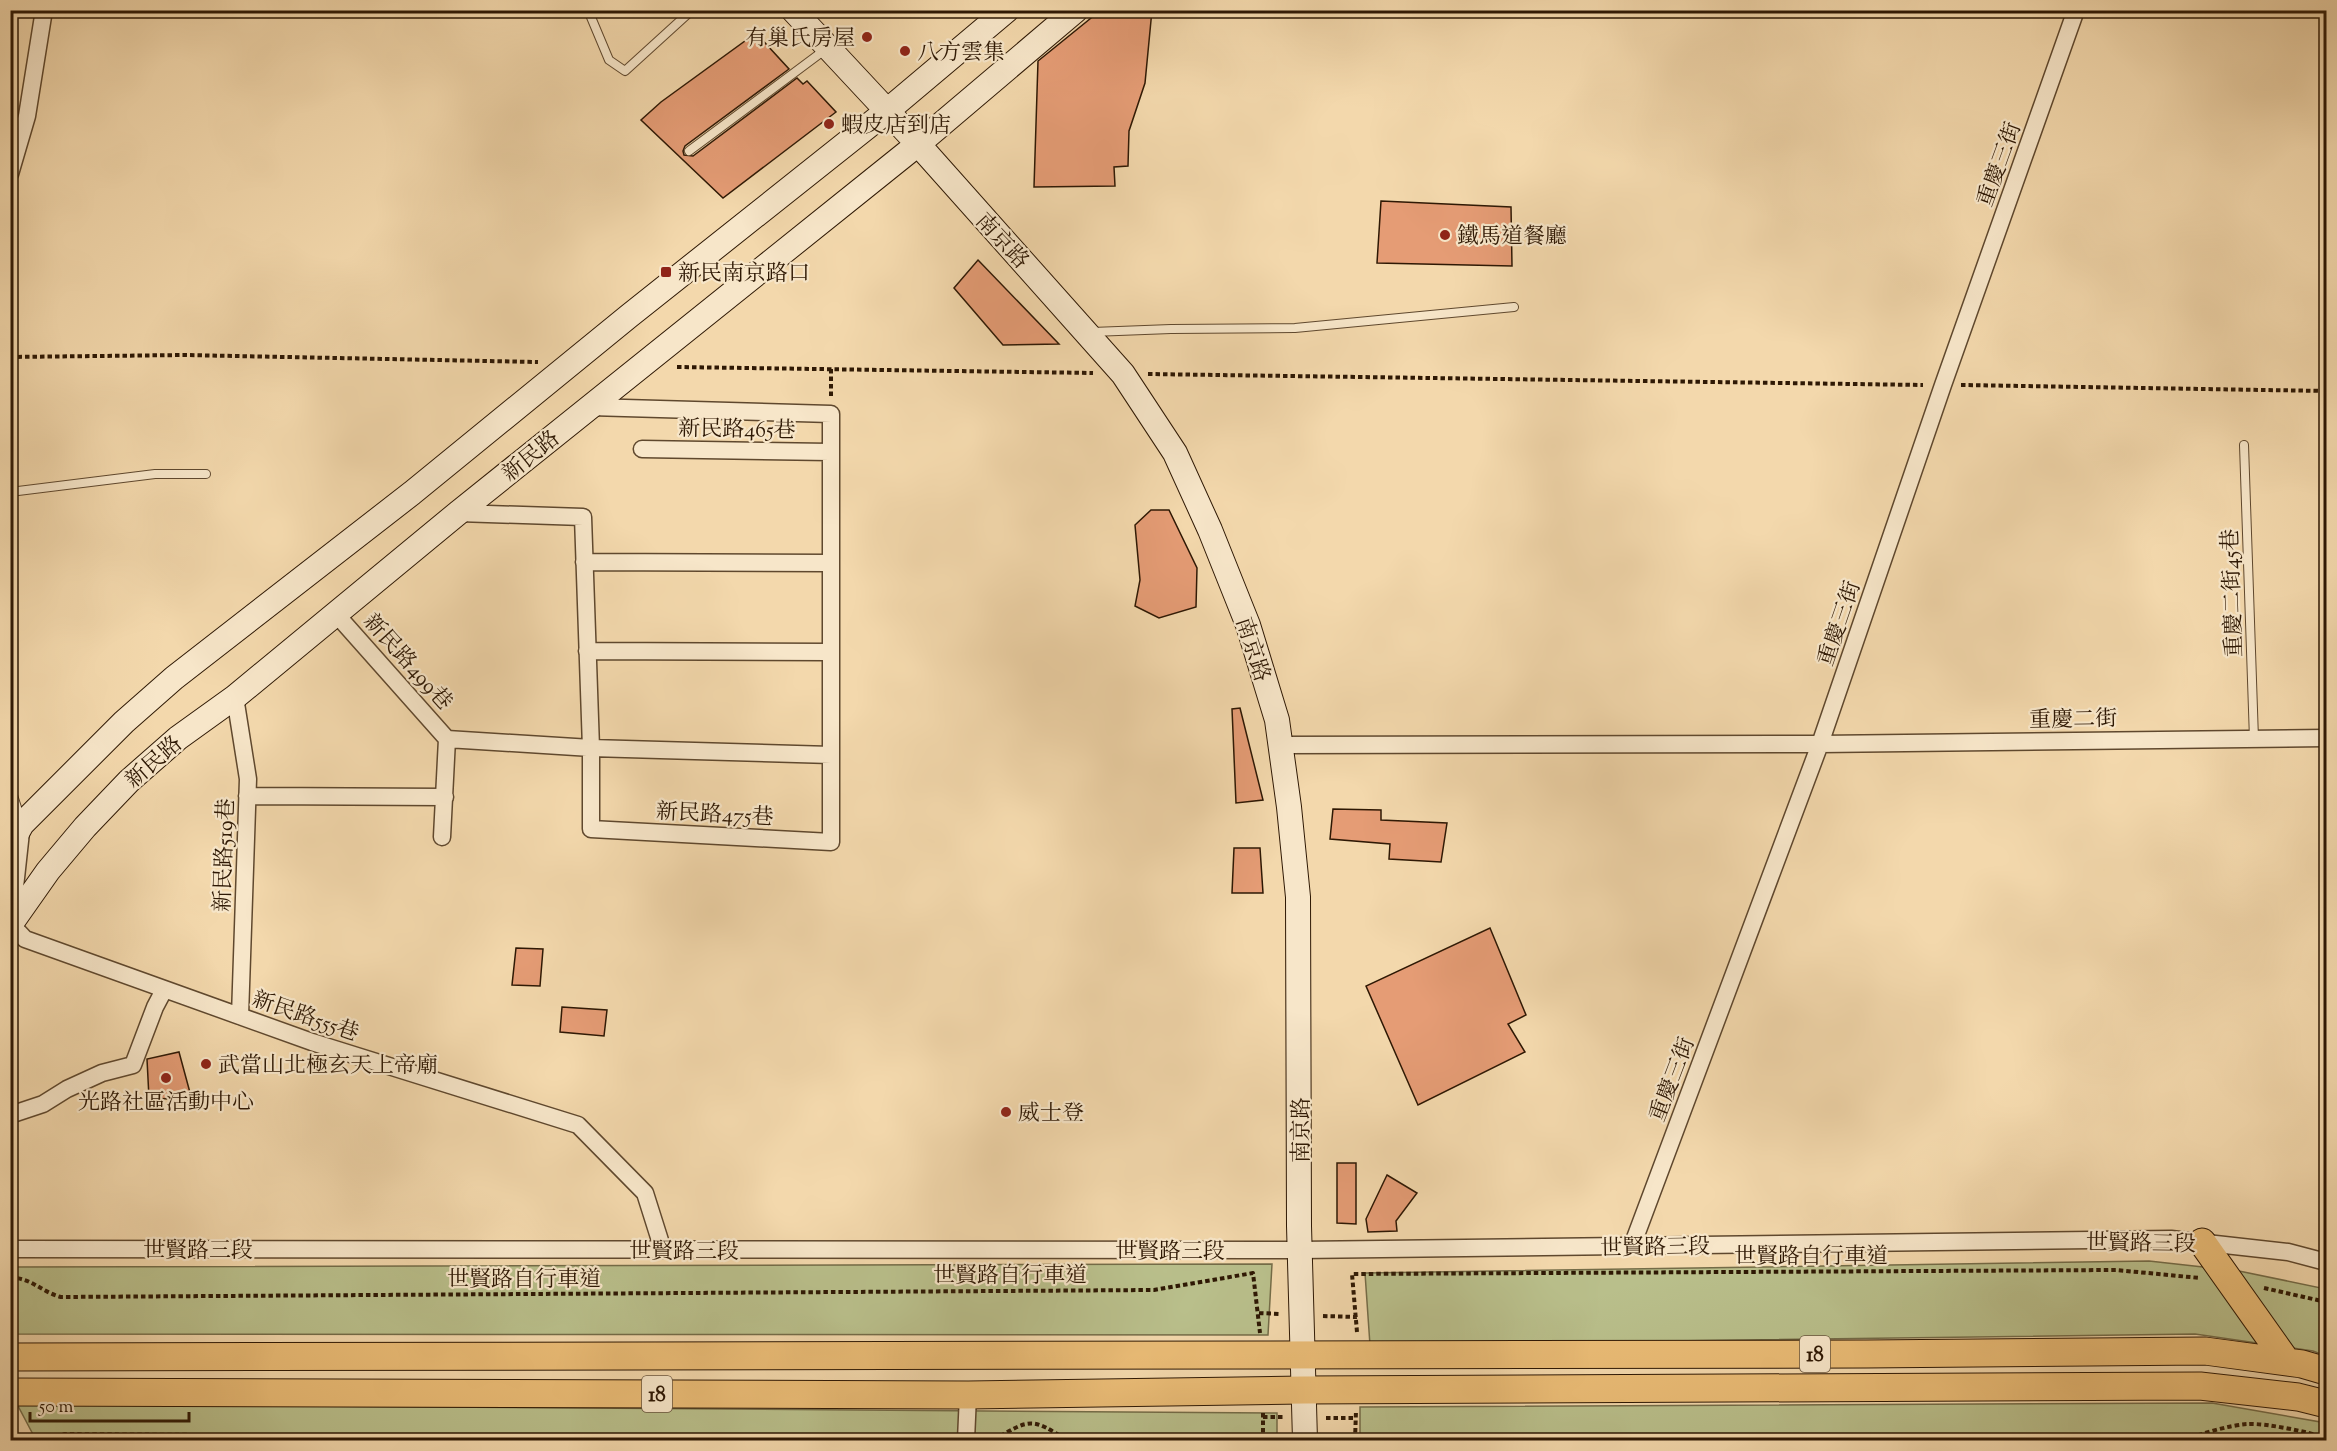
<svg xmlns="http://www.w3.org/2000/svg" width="2337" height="1451" font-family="'Sorts Mill Goudy','Noto Serif TC',serif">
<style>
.green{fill:#b9bf8b;stroke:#746c48;stroke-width:1.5}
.building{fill:#e59c75;stroke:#2e1804;stroke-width:1.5}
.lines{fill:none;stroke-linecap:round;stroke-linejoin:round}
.lane-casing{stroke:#5f482e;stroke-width:10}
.street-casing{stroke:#5f482e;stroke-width:19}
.secondary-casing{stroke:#2e1804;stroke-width:26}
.primary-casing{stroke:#2e1804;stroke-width:29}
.path{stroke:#2e1804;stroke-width:4;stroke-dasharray:4.5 3;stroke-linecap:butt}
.lane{stroke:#f7e6c9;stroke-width:8}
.street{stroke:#f7e6c9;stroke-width:16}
.secondary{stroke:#f7e6c9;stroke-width:24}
.primary{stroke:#eabc76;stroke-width:27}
.poi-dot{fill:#8f2418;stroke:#f7e6c9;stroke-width:2}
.labels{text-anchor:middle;stroke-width:4.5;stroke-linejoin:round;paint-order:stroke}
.shield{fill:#f7e6c9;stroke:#6a563f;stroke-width:1.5}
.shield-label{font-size:21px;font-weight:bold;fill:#2e1804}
.poi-label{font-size:22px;fill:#2e1804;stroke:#f7e6c9;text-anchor:start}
.street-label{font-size:22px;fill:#2e1804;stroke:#f7e6c9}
</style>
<rect width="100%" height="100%" fill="#f3d8ac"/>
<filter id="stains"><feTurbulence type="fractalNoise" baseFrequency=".00333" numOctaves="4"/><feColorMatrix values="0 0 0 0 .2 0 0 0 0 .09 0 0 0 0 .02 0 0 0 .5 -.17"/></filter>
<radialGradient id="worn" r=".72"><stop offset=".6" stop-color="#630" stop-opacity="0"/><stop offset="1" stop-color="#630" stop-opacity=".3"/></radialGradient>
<path class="green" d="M 2149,1261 L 2239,1271 L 2326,1289 L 2326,1356 L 2313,1351 L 2195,1334 L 1370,1345 L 1365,1273 Z
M 1272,1264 L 1268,1335 L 11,1334 L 11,1267 Z
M 2212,1403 L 2326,1423 L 2326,1440 L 1360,1440 L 1360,1407 Z
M 17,1404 L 1277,1413 L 1277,1440 L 36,1440 Z"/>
<path class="building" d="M 1101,10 L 1152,10 L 1145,83 L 1129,131 L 1128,166 L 1114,167 L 1115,186 L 1034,187 L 1038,61 Z
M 756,33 L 789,69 L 685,146 L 683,151 L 684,155 L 693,156 L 797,78 L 803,84 L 807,81 L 836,112 L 723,198 L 641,120 L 661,102 Z
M 1381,201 L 1511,207 L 1512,266 L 1377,263 Z
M 978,260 L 1059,344 L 1003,345 L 954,288 Z
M 1151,510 L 1169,510 L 1197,568 L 1196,607 L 1159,618 L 1135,606 L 1140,580 L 1135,525 Z
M 1240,708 L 1263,800 L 1236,803 L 1232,709 Z
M 1333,809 L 1381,810 L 1381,820 L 1447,823 L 1441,862 L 1389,859 L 1390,844 L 1330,839 Z
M 1234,848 L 1260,848 L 1263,893 L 1232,893 Z
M 1490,928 L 1526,1015 L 1508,1024 L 1525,1052 L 1418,1105 L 1366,986 Z
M 516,948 L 543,949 L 540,986 L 512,985 Z
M 562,1007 L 607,1010 L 604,1036 L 560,1032 Z
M 179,1052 L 192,1100 L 149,1098 L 147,1059 Z
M 1337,1163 L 1356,1163 L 1356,1224 L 1337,1223 Z
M 1387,1175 L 1417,1193 L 1396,1221 L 1397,1231 L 1368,1232 L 1366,1219 Z"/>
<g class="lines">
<defs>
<path id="lane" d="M 588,10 L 609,60 L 625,71 L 692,10
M 689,151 L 826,49
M 1092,332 L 1171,329 L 1295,328 L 1514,307
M 2244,445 L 2254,739
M 10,492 L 155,474 L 206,474
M 10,786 L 21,820"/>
<path id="street" d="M 10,174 L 27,116 L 44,10
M 642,449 L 830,452
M 458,513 L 583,517 L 591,748 L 591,829 L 831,842 L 831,414 L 590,407
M 584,562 L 830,563
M 336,614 L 447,739
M 587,651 L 830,652
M 235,697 L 248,779 L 240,1016
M 1280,745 L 1820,744 L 2326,738
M 247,796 L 445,797
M 21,832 L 11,924 L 25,939 L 312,1042 L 578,1125 L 645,1193 L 663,1250
M 442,837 L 447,739 L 591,748 L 831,755
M 10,1115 L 43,1104 L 67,1089 L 102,1073 L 133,1065 L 155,1007 L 164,990
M 1632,1246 L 1820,744 L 1943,385 L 2076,10
M 10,1249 L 1300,1250 L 2171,1239 L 2288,1252 L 2326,1262
M 10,1439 L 11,1440
M 966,1440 L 968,1395"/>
<path id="secondary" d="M 793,10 L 918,144 L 1123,374 L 1175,453 L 1210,530 L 1248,625 L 1277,720 L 1289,807 L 1298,897 L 1299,1226 L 1305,1440
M 10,845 L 22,824 L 124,722 L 174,678 L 412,493 L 629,316 L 887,111 L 1007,10
M 10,925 L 48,871 L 85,827 L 129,781 L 178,738 L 235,697 L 458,513 L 918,144 L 1076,10"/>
<path id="primary" d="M 2202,1242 L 2287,1362
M 10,1357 L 1866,1354 L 2205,1351 L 2302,1364 L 2326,1371
M 10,1392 L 968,1395 L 1303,1390 L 2200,1386 L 2298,1397 L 2326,1404"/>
</defs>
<use href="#lane" class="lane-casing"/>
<use href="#street" class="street-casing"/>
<use href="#secondary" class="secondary-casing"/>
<use href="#primary" class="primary-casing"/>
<path class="path" d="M 10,357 L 185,355 L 538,362
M 677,367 L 1093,373
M 1148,374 L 1923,385
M 1961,385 L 2326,391
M 831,396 L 831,369
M 10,1278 C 31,1277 41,1292 61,1297 L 1154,1290 L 1253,1273 L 1260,1333
M 2264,1288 L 2326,1302
M 1259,1313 L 1280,1314
M 1323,1316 L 1357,1317
M 1357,1332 L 1352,1274 L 2116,1270 L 2200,1278
M 1263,1413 L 1263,1440
M 1263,1417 L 1283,1417
M 1326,1418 L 1355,1418
M 57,1440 L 64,1434 L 907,1440
M 994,1440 C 1029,1419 1032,1417 1066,1440
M 1355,1440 L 1356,1411
M 2184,1440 C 2201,1434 2229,1425 2248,1424 C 2266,1423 2309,1432 2326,1438"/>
<use href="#lane" class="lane"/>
<use href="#street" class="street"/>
<use href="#secondary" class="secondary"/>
<use href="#primary" class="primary"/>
</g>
<g class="poi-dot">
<circle cx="867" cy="37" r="6"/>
<circle cx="905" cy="51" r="6"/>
<circle cx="829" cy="124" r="6"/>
<circle cx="1445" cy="235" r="6"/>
<rect x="660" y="266" width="12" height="12" rx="3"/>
<circle cx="206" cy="1064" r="6"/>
<circle cx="166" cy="1078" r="6"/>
<circle cx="1006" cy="1112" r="6"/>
</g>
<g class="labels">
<g class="shield">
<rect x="1800" y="1336" width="30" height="36" rx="4.5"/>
<rect x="642" y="1376" width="30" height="36" rx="4.5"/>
</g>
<g class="shield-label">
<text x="1815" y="1361">18</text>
<text x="657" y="1401">18</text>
</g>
<g class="poi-label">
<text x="855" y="45" text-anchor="end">有巢氏房屋</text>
<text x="917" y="59">八方雲集</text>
<text x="841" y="132">蝦皮店到店</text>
<text x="1457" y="243">鐵馬道餐廳</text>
<text x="678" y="280">新民南京路口</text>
<text x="218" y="1072">武當山北極玄天上帝廟</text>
<text x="166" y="1109" text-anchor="middle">光路社區活動中心</text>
<text x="1018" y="1120">威士登</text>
</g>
<g class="street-label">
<text transform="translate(1998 164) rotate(-70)" y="8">重慶三街</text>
<text transform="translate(1003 240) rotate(47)" y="8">南京路</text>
<text transform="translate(737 428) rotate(1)" y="8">新民路465巷</text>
<text transform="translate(530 455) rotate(-39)" y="8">新民路</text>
<text transform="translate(2231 593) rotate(-92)" y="8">重慶二街45巷</text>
<text transform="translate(1838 623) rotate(-71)" y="8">重慶三街</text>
<text transform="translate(1254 649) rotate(72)" y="8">南京路</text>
<text transform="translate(409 661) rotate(48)" y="8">新民路499巷</text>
<text transform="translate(2073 718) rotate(-1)" y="8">重慶二街</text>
<text transform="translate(153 761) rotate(-41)" y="8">新民路</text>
<text transform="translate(715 813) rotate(3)" y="8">新民路475巷</text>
<text transform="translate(223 855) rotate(-88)" y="8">新民路519巷</text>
<text transform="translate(306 1015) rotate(19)" y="8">新民路555巷</text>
<text transform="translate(1671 1079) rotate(-69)" y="8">重慶三街</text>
<text transform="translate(1300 1130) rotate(-90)" y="8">南京路</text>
<text transform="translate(2141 1242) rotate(1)" y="8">世賢路三段</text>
<text transform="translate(1655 1246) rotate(-1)" y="8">世賢路三段</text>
<text x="198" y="1257">世賢路三段</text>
<text x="684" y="1258">世賢路三段</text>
<text x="1170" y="1258">世賢路三段</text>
<text x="1811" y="1263">世賢路自行車道</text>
<text x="1010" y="1282">世賢路自行車道</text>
<text x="524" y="1286">世賢路自行車道</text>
</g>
</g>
<rect width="2337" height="1451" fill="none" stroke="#f3d8ac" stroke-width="36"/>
<rect x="12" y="12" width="2313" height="1427" fill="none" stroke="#2e1804" stroke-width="3"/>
<rect x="18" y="18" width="2301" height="1415" fill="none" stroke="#2e1804" stroke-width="1.5"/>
<path d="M30 1412v9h159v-9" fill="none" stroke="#2e1804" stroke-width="3"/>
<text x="39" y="1412" font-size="18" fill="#2e1804" stroke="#f7e6c9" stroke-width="4.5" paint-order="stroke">50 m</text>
<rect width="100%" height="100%" filter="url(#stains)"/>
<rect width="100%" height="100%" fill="url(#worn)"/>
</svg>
